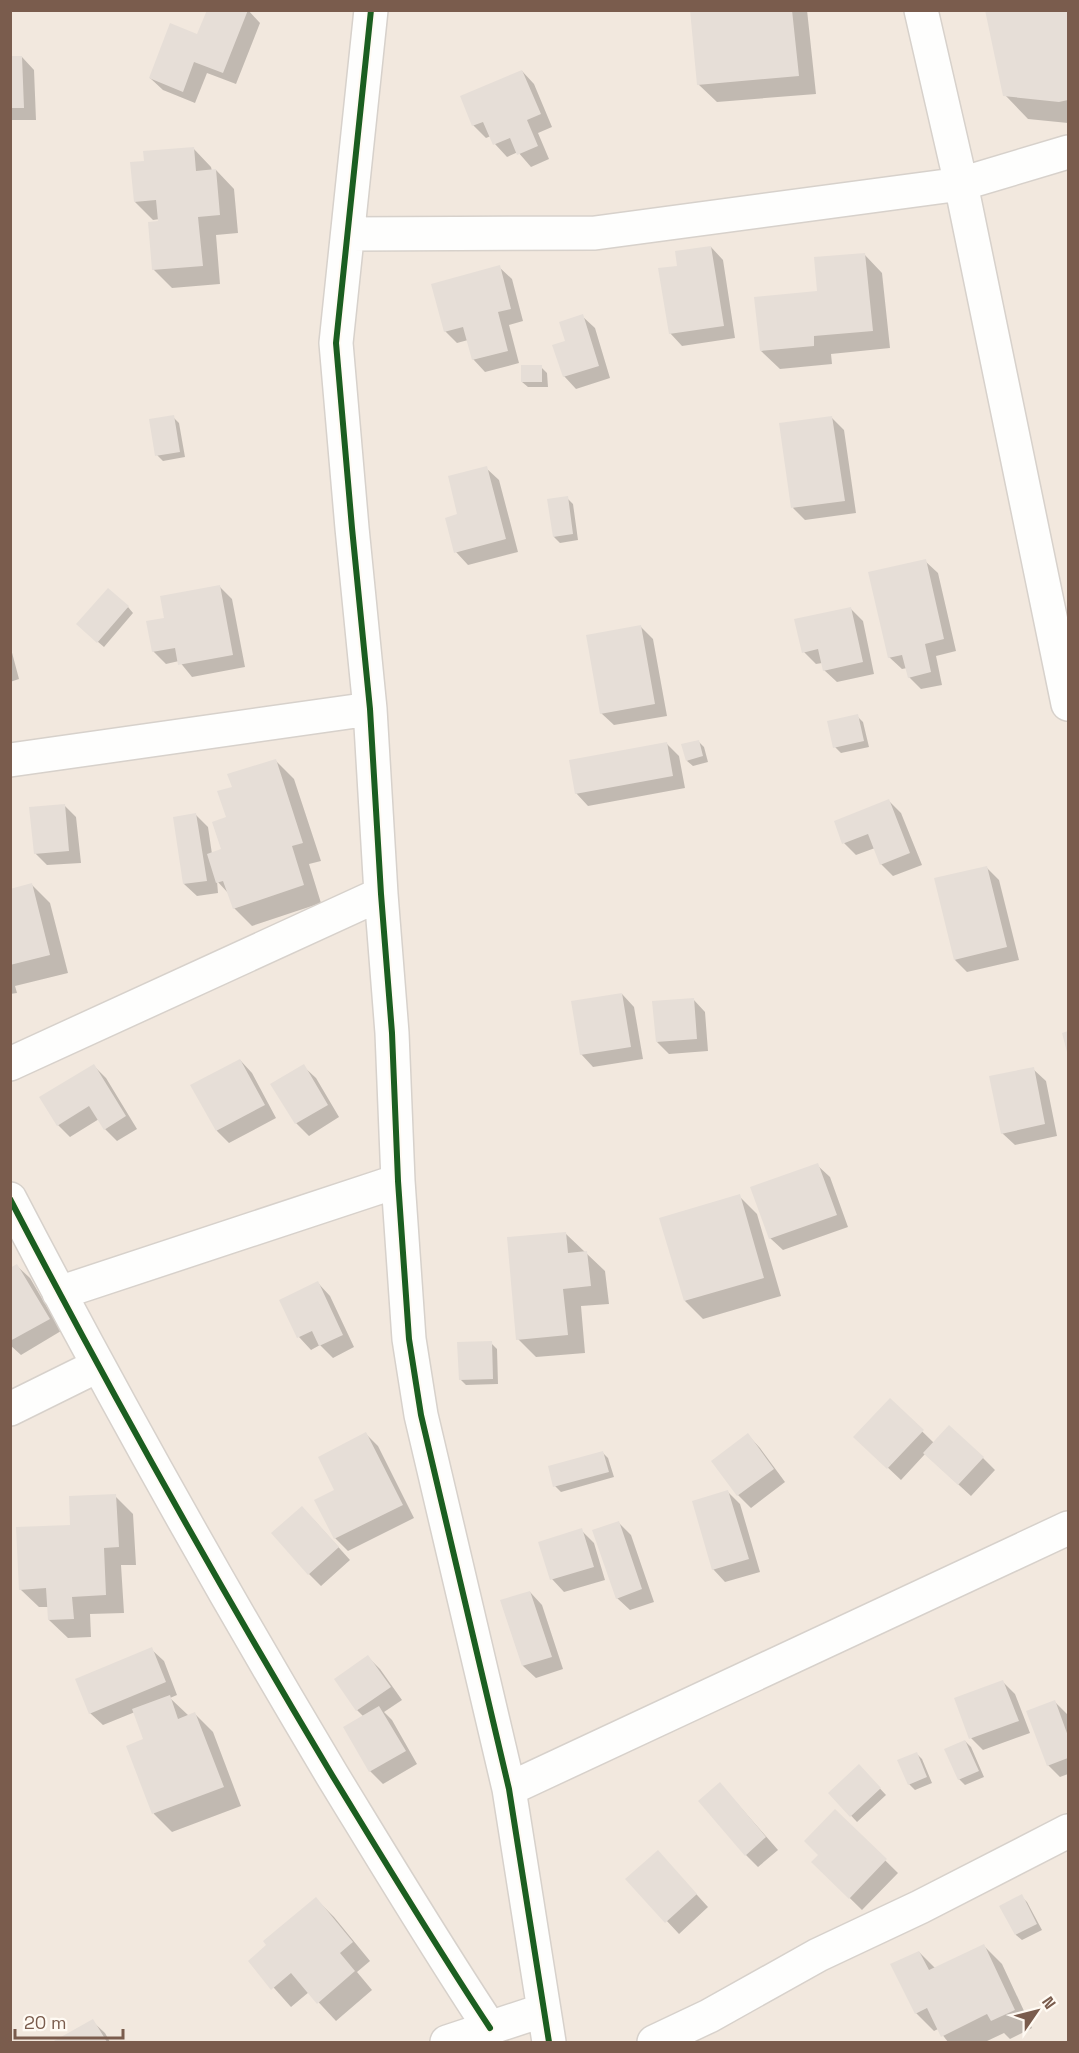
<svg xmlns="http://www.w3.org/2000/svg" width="1079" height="2053" font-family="'Space Grotesk',sans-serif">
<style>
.residential{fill:#f2e8de}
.shadow{fill:#0003}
.building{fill:#e6ded7}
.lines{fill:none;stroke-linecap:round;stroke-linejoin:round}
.minor-casing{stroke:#d7d1cb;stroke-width:36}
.minor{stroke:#fefefd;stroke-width:33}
.cycleway-casing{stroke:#fffaf3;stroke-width:10}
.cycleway{stroke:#1b5e20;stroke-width:6}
</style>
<rect width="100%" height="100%" fill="#f9f5f0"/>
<path class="residential" d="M 11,11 L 1068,11 L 1068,2042 L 11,2042 Z"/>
<path class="shadow" d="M 248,10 L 260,23 L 236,84 L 207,73 L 195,103 L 163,90 L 150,78 L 198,36 Z
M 691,10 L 807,10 L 816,94 L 717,102 L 698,84 Z
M 986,10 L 1068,10 L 1068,123 L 1028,119 L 1005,95 Z
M 22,57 L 34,70 L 36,120 L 10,120 L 10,58 Z
M 522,71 L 534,84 L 552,127 L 538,133 L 549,159 L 531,167 L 518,152 L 507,157 L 495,144 L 491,136 L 486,138 L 473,125 Z
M 193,148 L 211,167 L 212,171 L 216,170 L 234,189 L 238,233 L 216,235 L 220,284 L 172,288 L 153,269 L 160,219 L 153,220 L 135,202 L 145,162 Z
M 711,247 L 723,260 L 735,338 L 682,346 L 670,333 L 679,267 Z
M 864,254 L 882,273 L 890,348 L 831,354 L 832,364 L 780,369 L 761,351 L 819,292 Z
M 499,267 L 512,279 L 523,321 L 509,325 L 519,363 L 485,372 L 473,359 L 468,340 L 457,343 L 445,331 Z
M 582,316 L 595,328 L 610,378 L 576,389 L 564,376 L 567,342 Z
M 541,367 L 547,373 L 548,387 L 528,387 L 522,382 Z
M 173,417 L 179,423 L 185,457 L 163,461 L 157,455 Z
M 832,418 L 844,430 L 856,513 L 805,520 L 793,508 Z
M 486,468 L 499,480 L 518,552 L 468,565 L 456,552 L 459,515 Z
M 567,498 L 573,504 L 578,540 L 560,543 L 554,537 Z
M 925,561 L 938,573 L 956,651 L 936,656 L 942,685 L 921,689 L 909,677 L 907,668 L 902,669 L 889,657 Z
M 220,587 L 232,599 L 245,667 L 192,677 L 179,661 L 166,664 L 153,651 L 166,619 Z
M 128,607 L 133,613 L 104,647 L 84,630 Z
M 850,608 L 863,621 L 874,674 L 837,682 L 824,670 L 822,663 L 816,664 L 804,652 Z
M 641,627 L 653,639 L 667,716 L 614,725 L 601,713 Z
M 10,645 L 19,679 L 10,682 Z
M 857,716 L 863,722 L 869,747 L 841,753 L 835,747 Z
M 698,741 L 704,747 L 708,762 L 693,766 L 687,761 Z
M 667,744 L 679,756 L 685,788 L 588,806 L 576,793 Z
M 276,761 L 294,779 L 321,861 L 309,864 L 321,903 L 252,926 L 234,908 L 229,894 L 217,881 L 218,893 L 197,896 L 184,884 L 196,815 L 208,827 L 212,854 L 223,850 L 234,788 Z
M 889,801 L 901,813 L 922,865 L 893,876 L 881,864 L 875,848 L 856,855 L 844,843 Z
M 64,805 L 76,817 L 81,863 L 47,865 L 35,853 Z
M 987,868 L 999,880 L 1019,960 L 967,972 L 955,960 Z
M 32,885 L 50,903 L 68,973 L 15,986 L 17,993 L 10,994 L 10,890 Z
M 622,994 L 634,1007 L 643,1059 L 593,1067 L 581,1054 Z
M 693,999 L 705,1012 L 708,1051 L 669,1054 L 657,1042 Z
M 240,1060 L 252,1073 L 276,1118 L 229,1143 L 217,1131 L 192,1086 Z
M 94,1066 L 106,1078 L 137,1129 L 117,1141 L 105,1129 L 99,1119 L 70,1137 L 58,1125 Z
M 303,1066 L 316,1078 L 339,1117 L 309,1136 L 296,1123 L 272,1084 Z
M 1033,1069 L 1046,1081 L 1057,1136 L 1015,1145 L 1002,1133 Z
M 817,1165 L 830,1177 L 848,1227 L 783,1250 L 770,1238 Z
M 739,1196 L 757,1214 L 781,1296 L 703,1319 L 685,1301 Z
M 566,1234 L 605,1271 L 609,1304 L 581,1306 L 585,1353 L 536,1357 L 518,1339 Z
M 17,1266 L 30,1278 L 61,1331 L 21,1355 L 10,1345 L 10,1269 Z
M 318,1283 L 330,1296 L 354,1347 L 333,1358 L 320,1345 L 311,1350 L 299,1337 L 281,1300 Z
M 491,1343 L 497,1349 L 498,1384 L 466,1385 L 460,1379 Z
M 890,1400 L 934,1443 L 983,1458 L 995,1470 L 971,1496 L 925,1454 L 901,1480 L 868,1449 Z
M 366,1434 L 378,1446 L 414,1518 L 348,1551 L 335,1538 L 316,1501 L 336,1491 Z
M 748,1435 L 760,1448 L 785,1482 L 751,1508 L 738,1495 L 713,1462 Z
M 602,1452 L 608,1458 L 614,1477 L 561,1492 L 555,1486 Z
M 728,1492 L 740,1504 L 760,1572 L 725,1582 L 713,1569 Z
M 115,1496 L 133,1514 L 136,1565 L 121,1565 L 124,1613 L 90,1614 L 91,1637 L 68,1638 L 49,1620 L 49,1607 L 39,1607 L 20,1589 L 72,1526 Z
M 314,1520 L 350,1560 L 321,1586 L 309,1574 Z
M 619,1523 L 631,1535 L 654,1602 L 630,1610 L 617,1598 Z
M 581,1530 L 594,1543 L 605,1580 L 564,1592 L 552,1579 Z
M 530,1592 L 542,1605 L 563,1669 L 536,1678 L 523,1666 L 502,1601 Z
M 151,1649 L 164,1661 L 177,1695 L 170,1698 L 189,1716 L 195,1714 L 213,1732 L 241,1806 L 172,1832 L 154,1814 L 128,1747 L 145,1740 L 135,1712 L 103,1725 L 90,1713 Z
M 368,1657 L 380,1669 L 402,1700 L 384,1712 L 392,1720 L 417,1764 L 383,1784 L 370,1771 L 364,1717 L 357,1710 Z
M 1003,1682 L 1015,1694 L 1030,1733 L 983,1750 L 971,1738 Z
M 1055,1702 L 1067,1714 L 1068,1718 L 1068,1774 L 1060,1777 L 1048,1765 Z
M 965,1741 L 971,1747 L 984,1777 L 965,1785 L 959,1779 Z
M 916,1753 L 922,1759 L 932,1783 L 915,1790 L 909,1784 Z
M 859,1766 L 886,1795 L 857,1822 L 830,1793 Z
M 720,1784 L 778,1850 L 758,1867 L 746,1855 Z
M 835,1811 L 898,1873 L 862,1910 L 813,1862 L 820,1855 Z
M 658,1852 L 708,1907 L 679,1934 L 628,1879 Z
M 1021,1896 L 1027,1902 L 1042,1930 L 1022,1940 L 1016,1935 L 1001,1907 Z
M 316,1899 L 334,1917 L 370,1961 L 357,1972 L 372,1990 L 336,2021 L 309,1992 L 291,2007 L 250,1961 Z
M 984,1946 L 1002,1964 L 1032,2028 L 1010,2039 L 1004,2033 L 985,2042 L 948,2042 L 938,2029 L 934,2031 L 916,2013 L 919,1952 L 936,1969 Z
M 92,2021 L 105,2033 L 110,2042 L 55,2042 Z"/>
<path class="building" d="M 207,10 L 248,10 L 223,73 L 194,62 L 183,92 L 149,78 L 170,23 L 197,34 Z
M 690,10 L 792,10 L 799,76 L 697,85 Z
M 985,10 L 1068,10 L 1068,100 L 1059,102 L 1003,96 Z
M 10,56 L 22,56 L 24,108 L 10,108 Z
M 522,70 L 541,114 L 527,120 L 538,146 L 517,155 L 510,138 L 493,145 L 483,122 L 472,126 L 460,96 Z
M 194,147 L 196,171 L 216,169 L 220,215 L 198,217 L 203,266 L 152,270 L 148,222 L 158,221 L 156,200 L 134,202 L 130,162 L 144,161 L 143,151 Z
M 711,246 L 724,326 L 669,334 L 658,268 L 677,266 L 675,251 Z
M 865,253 L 873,331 L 814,336 L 814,346 L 760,351 L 754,297 L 817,291 L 814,257 Z
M 500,265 L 511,309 L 498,312 L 508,351 L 472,360 L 463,327 L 444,332 L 431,284 Z
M 583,314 L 599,366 L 563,377 L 552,345 L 565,341 L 559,322 Z
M 521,365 L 542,365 L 542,382 L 521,382 Z
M 174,415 L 180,452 L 155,456 L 149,419 Z
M 832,416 L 845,501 L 791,508 L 779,423 Z
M 487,466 L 506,539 L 454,553 L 445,518 L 457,514 L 448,476 Z
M 568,496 L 573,534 L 553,537 L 547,499 Z
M 926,559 L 944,639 L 925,644 L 931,672 L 908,678 L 902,655 L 888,658 L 868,572 Z
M 220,585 L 233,655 L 178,665 L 175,648 L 152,652 L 146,621 L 164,618 L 160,596 Z
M 108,588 L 129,606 L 97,643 L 76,624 Z
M 851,607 L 863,662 L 823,671 L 818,649 L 802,653 L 794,619 Z
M 641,625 L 655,704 L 600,714 L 586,635 Z
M 858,714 L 864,741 L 833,748 L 827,721 Z
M 699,740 L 703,756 L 686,761 L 681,744 Z
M 667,742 L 673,776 L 575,794 L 569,760 Z
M 276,759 L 303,843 L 292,846 L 304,885 L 233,909 L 223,881 L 216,883 L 207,854 L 221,849 L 212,822 L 226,817 L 217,791 L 232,787 L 227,774 Z
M 889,799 L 910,853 L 880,865 L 868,834 L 842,844 L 834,821 Z
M 65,804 L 69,851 L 34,854 L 29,807 Z
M 196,813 L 207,881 L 183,884 L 173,817 Z
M 987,866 L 1007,947 L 954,960 L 934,878 Z
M 32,883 L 50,955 L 10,965 L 10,889 Z
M 622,993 L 631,1047 L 580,1055 L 571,1001 Z
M 694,998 L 697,1039 L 656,1042 L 652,1001 Z
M 1068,1031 L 1068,1056 L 1062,1033 Z
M 240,1059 L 265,1105 L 216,1131 L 190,1085 Z
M 94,1064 L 126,1116 L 104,1130 L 89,1106 L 57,1126 L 39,1097 Z
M 304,1064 L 328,1105 L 295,1124 L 270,1084 Z
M 1034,1067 L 1045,1124 L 1001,1134 L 989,1076 Z
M 818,1163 L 837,1215 L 769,1239 L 750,1187 Z
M 740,1194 L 764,1278 L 684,1301 L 659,1218 Z
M 566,1232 L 568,1253 L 587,1251 L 591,1286 L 563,1289 L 568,1335 L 516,1340 L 507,1237 Z
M 17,1264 L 50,1319 L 10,1341 L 10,1268 Z
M 318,1281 L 343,1335 L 319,1346 L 312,1331 L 297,1338 L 279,1300 Z
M 492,1341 L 493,1379 L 459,1380 L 457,1342 Z
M 890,1398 L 924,1430 L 887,1469 L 853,1437 Z
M 949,1425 L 984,1457 L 958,1485 L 923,1453 Z
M 366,1432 L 403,1505 L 334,1539 L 314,1500 L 334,1490 L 318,1457 Z
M 748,1433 L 774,1469 L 737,1496 L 711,1461 Z
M 603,1451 L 609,1472 L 553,1487 L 548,1466 Z
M 728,1490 L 749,1559 L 712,1570 L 692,1501 Z
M 116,1494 L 119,1547 L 104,1548 L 106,1595 L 72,1597 L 74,1619 L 48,1620 L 46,1588 L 19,1590 L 16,1527 L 70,1525 L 69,1496 Z
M 302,1506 L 339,1547 L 308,1575 L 271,1533 Z
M 619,1521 L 642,1589 L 616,1599 L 592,1530 Z
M 582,1528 L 594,1567 L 550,1580 L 538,1542 Z
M 530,1591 L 552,1657 L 522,1666 L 500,1600 Z
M 152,1647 L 166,1682 L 89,1714 L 75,1679 Z
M 368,1655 L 391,1687 L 356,1711 L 334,1679 Z
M 1003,1680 L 1019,1721 L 969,1739 L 954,1698 Z
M 170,1695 L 178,1719 L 195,1712 L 224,1787 L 152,1814 L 126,1746 L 143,1739 L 132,1709 Z
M 1055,1700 L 1068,1736 L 1068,1758 L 1047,1766 L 1026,1711 Z
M 379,1706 L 406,1751 L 369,1772 L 343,1727 Z
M 965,1740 L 979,1771 L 958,1780 L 944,1749 Z
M 917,1752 L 927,1777 L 908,1785 L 897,1760 Z
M 859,1764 L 881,1788 L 850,1817 L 828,1793 Z
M 720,1782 L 766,1837 L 745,1856 L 698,1801 Z
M 835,1809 L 887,1859 L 849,1899 L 811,1862 L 818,1855 L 804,1841 Z
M 658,1850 L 697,1894 L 665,1923 L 625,1879 Z
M 1022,1894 L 1037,1924 L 1015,1935 L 999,1906 Z
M 316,1897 L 353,1942 L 340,1953 L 355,1971 L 317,2004 L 291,1973 L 271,1990 L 248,1961 L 266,1945 L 263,1941 Z
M 984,1944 L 1015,2010 L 991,2021 L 987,2014 L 941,2037 L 927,2008 L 915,2014 L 890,1964 L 919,1951 L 929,1970 Z
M 93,2019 L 107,2042 L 52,2042 Z"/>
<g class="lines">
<defs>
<path id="minor" d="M 371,10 L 336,343 L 352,528 L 370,709 L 381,894 L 392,1033 L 398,1181 L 409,1339 L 421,1415 L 509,1789 L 549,2042
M 921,10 L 961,184 L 1068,704
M 348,234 L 595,233 L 961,184 L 1068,152
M 10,760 L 370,709
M 10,1064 L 381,894
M 10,1199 C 112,1395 219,1586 332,1775 C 384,1860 435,1945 490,2028
M 59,1293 L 398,1181
M 10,1409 L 97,1366
M 509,1789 L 1068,1528
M 447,2042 L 544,2010
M 654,2042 L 709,2016 L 818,1955 L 920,1907 L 1068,1831"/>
</defs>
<use href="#minor" class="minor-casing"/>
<use href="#minor" class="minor"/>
<defs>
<path id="cycleway" d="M 371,10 L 336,343 L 352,528 L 370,709 L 381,894 L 392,1033 L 398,1181 L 409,1339 L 421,1415 L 509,1789 L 549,2042
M 10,1199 C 112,1395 219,1586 332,1775 C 384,1860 435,1945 490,2028"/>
</defs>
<use href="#cycleway" class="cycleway-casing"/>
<use href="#cycleway" class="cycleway"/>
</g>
<rect width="1079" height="2053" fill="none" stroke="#7a5c4d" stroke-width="24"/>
<g transform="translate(1037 2011) rotate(55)" stroke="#fffaf3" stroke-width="4.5" paint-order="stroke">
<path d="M0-4.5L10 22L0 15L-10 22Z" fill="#7a5c4d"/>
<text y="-9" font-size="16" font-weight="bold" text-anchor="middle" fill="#7a5c4d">N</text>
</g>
<path d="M15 2029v9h108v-9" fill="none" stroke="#7a5c4d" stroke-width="3"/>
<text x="24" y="2029" font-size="18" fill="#7a5c4d" stroke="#fffaf3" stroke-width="4.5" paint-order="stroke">20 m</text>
</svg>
